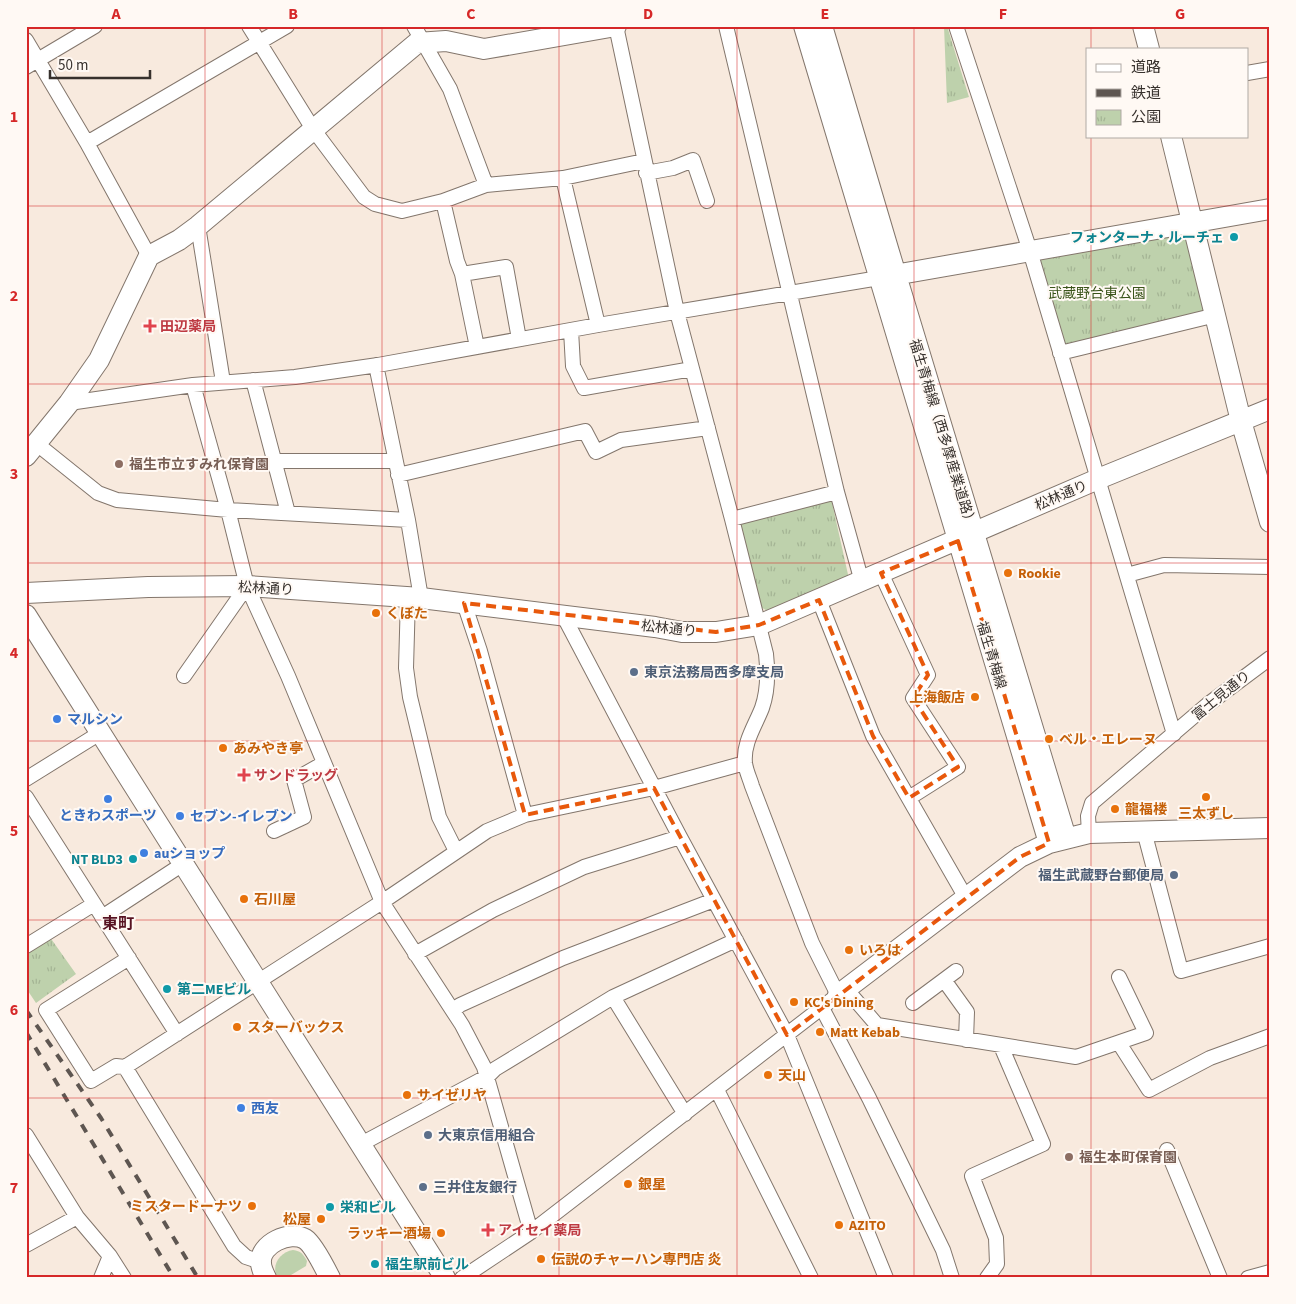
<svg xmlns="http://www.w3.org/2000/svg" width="1296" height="1304" font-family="'Source Sans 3','Noto Sans JP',sans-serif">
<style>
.grass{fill:#bed1ac}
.park{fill:url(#park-tufts)}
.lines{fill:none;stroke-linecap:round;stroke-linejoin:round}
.street-casing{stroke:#83766c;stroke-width:16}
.secondary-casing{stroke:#83766c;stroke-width:22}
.street{stroke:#fff;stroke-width:14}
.secondary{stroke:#fff;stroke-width:20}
.rail{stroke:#5e5651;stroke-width:4;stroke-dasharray:9 9;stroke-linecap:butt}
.marked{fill:none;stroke:#e8590c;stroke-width:4;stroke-dasharray:10 6;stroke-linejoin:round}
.grid{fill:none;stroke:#d62828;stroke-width:1;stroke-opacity:0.55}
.culture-dot{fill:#0f9aa8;stroke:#fff9f4;stroke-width:2}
.health-dot{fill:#e0444e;stroke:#fff9f4;stroke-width:2}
.education-dot{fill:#8d6e63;stroke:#fff9f4;stroke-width:2}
.food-dot{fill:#e8710a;stroke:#fff9f4;stroke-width:2}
.service-dot{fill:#5c6f8a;stroke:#fff9f4;stroke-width:2}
.shop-dot{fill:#3f7fe0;stroke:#fff9f4;stroke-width:2}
.labels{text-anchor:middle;stroke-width:4;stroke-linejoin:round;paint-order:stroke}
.culture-label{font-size:14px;font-weight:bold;fill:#0d838f;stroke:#fff9f4;text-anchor:start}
.park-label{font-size:14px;fill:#3a541a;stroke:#fff9f4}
.health-label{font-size:14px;font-weight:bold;fill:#be3a42;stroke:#fff9f4;text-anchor:start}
.street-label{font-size:14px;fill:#37312d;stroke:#fff9f4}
.education-label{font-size:14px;font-weight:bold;fill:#785e54;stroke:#fff9f4;text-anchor:start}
.food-label{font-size:14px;font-weight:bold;fill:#c56008;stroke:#fff9f4;text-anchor:start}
.service-label{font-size:14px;font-weight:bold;fill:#4e5e75;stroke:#fff9f4;text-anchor:start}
.shop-label{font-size:14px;font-weight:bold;fill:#366cbe;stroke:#fff9f4;text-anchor:start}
.quarter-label{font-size:16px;font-weight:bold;fill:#571222;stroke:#fff9f4}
.neatline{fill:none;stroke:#d62828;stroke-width:2}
.grid-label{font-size:16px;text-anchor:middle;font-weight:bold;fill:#d62828}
</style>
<defs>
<pattern id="park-tufts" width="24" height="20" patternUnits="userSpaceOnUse" patternTransform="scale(1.25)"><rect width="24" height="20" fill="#bed1ac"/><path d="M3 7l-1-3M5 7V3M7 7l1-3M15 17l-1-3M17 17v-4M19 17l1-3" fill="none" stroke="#a4b494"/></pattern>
</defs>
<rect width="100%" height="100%" fill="#f8eade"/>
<path class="grass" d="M 293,1250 C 301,1251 303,1254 307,1261 L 306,1266 L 286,1278 L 278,1278 C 270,1266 280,1252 293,1250 Z"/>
<path class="park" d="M 944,26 L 947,26 L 969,97 L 947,103 Z
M 1187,234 L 1206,313 L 1068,347 L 1063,345 L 1040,263 L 1043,256 Z
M 831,498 L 849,579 L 769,612 L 759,606 L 736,523 Z
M 47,933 L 76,974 L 36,1003 L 26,988 L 26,947 Z"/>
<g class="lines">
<defs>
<path id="street" d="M 249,26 L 313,129 L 364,197 L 375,204 L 402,211 L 443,201 L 486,185 L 563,178 L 644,161
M 414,26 L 450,89 L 486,185
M 726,26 L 837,492 L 862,582
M 956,26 L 1030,251 L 1174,734
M 26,40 L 87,143 L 149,256
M 26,67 L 95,26
M 1247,73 L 1270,69
M 87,143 L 287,26
M 646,173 L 673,168 L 693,160 L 707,201
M 563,178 L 598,325
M 443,201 L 457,261 L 462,274 L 477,347
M 198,226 L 223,382
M 462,274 L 506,267 L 519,339
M 571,330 L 573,366 L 584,388 L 692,369
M 1060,353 L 1216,315
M 376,365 L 408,520 L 421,598
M 253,380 L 288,513
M 193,385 L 228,510 L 247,586 L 288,676 L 382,902 L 462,1025 L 484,1067 L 531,1232
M 69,403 L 193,385 L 295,377 L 378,365 L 598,325 L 879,278
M 37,444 L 98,493 L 117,500 L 228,510 L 408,520
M 275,461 L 395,461
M 398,475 L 585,431 L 596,452 L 621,440 L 708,428
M 732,519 L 837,492
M 881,573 L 928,675 L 913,698 L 958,767 L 909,798
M 1127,575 L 1164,565 L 1270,567
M 408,597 L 406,668 L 410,697 L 439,817 L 456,851
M 819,600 L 873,736 L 966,898
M 464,603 L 480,651 L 525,815
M 563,615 L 680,837 L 787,1035 L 886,1278
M 184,676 L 247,586
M 26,779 L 100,733
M 26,797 L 177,1034
M 274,831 L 304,817 L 294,780 L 324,763
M 1144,831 L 1181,971 L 1270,946
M 1089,833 L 1088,816 L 1092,803 L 1207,705 L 1270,658
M 102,917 L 183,864
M 26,946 L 94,904
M 415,954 L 493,910 L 584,867 L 680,837
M 944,980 L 967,1012 L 966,1040
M 846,989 L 877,1025 L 1076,1057 L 1146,1033 L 1119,977
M 613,997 L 685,1114
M 913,1003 L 956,971
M 822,1008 L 869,1098 L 943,1250 L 952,1278
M 453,1011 L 460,1005 L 563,958 L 714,900
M 1119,1043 L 1149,1090 L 1210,1058 L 1270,1036
M 125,1067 L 116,1066 L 91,1081 L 46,1010 L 129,958
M 717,1090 L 811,1278
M 26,1135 L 77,1217 L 110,1256 L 124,1278
M 361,1144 L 488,1076 L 495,1069 L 613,997 L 736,940
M 1167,1150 L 1220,1278
M 26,1245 L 77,1217
M 261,1262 L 246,1257 L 234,1246 L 125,1067 L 382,902 L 487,831 L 525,815 L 654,788 L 745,763
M 101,1278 L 110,1256
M 462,1278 L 531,1232 L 838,995 L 812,943 L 752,786 C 750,779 746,771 745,763 C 743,743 755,726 762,708 C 768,691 768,672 766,654 L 732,519 L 677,312 L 616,26
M 987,1278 L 997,1264 L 996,1238 L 972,1176 L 1043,1144 L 1001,1046
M 1248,1278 L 1270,1272"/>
<path id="secondary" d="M 804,26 L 1049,843
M 822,26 L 889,252 L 1066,838
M 1143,26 L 1149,49
M 1171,136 L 1241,421 L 1270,522
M 883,277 L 1270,209
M 26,456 L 69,403 L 99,360 L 149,256 L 179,240 L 198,226 L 417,43 L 446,41 L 484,49 L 616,26
M 26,593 L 148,587 L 247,586 L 421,598 L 655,627 L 682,632 L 716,632 L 759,625 L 1098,479 L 1270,409
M 26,615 L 445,1278
M 838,995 L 1020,857 L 1049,843 L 1089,833 L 1270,828
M 266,1278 C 264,1274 261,1268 261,1263 C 259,1244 290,1230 305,1239 C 313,1244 325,1268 330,1278"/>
</defs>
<use href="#street" class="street-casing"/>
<use href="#secondary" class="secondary-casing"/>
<use href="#street" class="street"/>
<use href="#secondary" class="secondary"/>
<path class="rail" d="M 26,1010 L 101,1118 L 198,1278
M 26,1032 L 174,1278"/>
</g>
<path class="marked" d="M 958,541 L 1049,843 L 1020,857 L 787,1035 L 654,788 L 525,815 L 464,603 L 716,632 L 759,625 L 819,600 L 873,736 L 909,798 L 958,767 L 913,698 L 928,675 L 881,573 Z"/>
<path class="grid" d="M 205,26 L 205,1278M 382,26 L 382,1278M 559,26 L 559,1278M 737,26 L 737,1278M 914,26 L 914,1278M 1091,26 L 1091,49M 1091,136 L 1091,1278M 26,206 L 1270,206M 26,384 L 1270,384M 26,563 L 1270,563M 26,741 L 1270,741M 26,920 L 1270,920M 26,1098 L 1270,1098"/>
<g class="culture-dot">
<circle cx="1234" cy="237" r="5"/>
<circle cx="133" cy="859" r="5"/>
<circle cx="167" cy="989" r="5"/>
<circle cx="330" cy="1207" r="5"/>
<circle cx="375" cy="1264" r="5"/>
</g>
<g class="health-dot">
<path d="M147.5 318.5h5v5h5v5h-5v5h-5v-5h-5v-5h5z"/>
<path d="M241.5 767.5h5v5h5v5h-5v5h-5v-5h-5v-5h5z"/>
<path d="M485.5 1222.5h5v5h5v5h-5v5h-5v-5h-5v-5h5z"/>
</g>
<g class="education-dot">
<circle cx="119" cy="464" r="5"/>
<circle cx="1069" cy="1157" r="5"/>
</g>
<g class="food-dot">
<circle cx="1008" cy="573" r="5"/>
<circle cx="376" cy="613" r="5"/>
<circle cx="975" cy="697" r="5"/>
<circle cx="1049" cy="739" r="5"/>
<circle cx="223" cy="748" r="5"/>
<circle cx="1206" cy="797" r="5"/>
<circle cx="1115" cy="809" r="5"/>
<circle cx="244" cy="899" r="5"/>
<circle cx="849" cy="950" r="5"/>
<circle cx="794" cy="1002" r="5"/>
<circle cx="237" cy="1027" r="5"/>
<circle cx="820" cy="1032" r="5"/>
<circle cx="768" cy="1075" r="5"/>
<circle cx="407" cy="1095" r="5"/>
<circle cx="628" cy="1184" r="5"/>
<circle cx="252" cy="1206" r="5"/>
<circle cx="321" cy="1219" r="5"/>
<circle cx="839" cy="1225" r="5"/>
<circle cx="441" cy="1233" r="5"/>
<circle cx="541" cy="1259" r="5"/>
</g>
<g class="service-dot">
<circle cx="634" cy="672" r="5"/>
<circle cx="1174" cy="875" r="5"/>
<circle cx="428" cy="1135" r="5"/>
<circle cx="423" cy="1187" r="5"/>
</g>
<g class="shop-dot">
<circle cx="57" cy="719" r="5"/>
<circle cx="108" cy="799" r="5"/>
<circle cx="180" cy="816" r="5"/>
<circle cx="144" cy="853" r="5"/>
<circle cx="241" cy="1108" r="5"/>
</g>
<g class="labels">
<g class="culture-label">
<text x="1224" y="242" text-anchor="end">フォンターナ・ルーチェ</text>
<text x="123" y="864" text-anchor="end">NT BLD3</text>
<text x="177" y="994">第二MEビル</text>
<text x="340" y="1212">栄和ビル</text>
<text x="385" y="1269">福生駅前ビル</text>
</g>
<g class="park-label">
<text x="1097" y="298">武蔵野台東公園</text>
</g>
<g class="health-label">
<text x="160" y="331">田辺薬局</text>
<text x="254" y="780">サンドラッグ</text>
<text x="498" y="1235">アイセイ薬局</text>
</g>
<g class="street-label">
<text transform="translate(943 433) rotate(73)" y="5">福生青梅線（西多摩産業道路）</text>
<text transform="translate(1061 495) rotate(-23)" y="5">松林通り</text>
<text transform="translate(266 588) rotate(3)" y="5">松林通り</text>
<text transform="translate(669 628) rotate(6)" y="5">松林通り</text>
<text transform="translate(992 655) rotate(73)" y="5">福生青梅線</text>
<text transform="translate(1221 695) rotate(-39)" y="5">富士見通り</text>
</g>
<g class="education-label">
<text x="129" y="469">福生市立すみれ保育園</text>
<text x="1079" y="1162">福生本町保育園</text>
</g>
<g class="food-label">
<text x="1018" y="578">Rookie</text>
<text x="386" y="618">くぼた</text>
<text x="965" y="702" text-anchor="end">上海飯店</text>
<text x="1059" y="744">ベル・エレーヌ</text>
<text x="233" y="753">あみやき亭</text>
<text x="1125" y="814">龍福楼</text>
<text x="1206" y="818" text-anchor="middle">三太ずし</text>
<text x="254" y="904">石川屋</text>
<text x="859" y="955">いろは</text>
<text x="804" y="1007">KC's Dining</text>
<text x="247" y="1032">スターバックス</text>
<text x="830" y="1037">Matt Kebab</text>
<text x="778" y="1080">天山</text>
<text x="417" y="1100">サイゼリヤ</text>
<text x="638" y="1189">銀星</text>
<text x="242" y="1211" text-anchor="end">ミスタードーナツ</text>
<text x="311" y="1224" text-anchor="end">松屋</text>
<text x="849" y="1230">AZITO</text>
<text x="431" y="1238" text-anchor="end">ラッキー酒場</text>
<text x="551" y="1264">伝説のチャーハン専門店 炎</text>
</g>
<g class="service-label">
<text x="644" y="677">東京法務局西多摩支局</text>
<text x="1164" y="880" text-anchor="end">福生武蔵野台郵便局</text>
<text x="438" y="1140">大東京信用組合</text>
<text x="433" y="1192">三井住友銀行</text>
</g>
<g class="shop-label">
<text x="67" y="724">マルシン</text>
<text x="108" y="820" text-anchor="middle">ときわスポーツ</text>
<text x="190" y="821">セブン-イレブン</text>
<text x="154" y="858">auショップ</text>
<text x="251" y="1113">西友</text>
</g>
<g class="quarter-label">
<text x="118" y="929">東町</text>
</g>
</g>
<rect width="1296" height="1304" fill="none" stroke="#fff9f4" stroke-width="55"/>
<rect x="1086" y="48" width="162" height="90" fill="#fff9f4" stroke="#afa9a4"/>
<rect x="1096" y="64" width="25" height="8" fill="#ffffff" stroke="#afa9a4"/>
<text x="1131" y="72" font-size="15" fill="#37312d">道路</text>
<rect x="1096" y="89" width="25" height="8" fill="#5e5651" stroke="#afa9a4"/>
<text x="1131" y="98" font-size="15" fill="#37312d">鉄道</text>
<rect x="1096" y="110" width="25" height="15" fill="url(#park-tufts)" stroke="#afa9a4"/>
<text x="1131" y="122" font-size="15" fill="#37312d">公園</text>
<path d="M50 70v8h100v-8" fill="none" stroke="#37312d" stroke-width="2.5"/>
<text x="58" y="70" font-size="15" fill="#37312d" stroke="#fff9f4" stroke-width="4" paint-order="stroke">50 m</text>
<rect x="28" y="28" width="1240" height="1248" class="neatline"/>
<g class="grid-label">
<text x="116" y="19">A</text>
<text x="293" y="19">B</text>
<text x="471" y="19">C</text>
<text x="648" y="19">D</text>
<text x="825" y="19">E</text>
<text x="1003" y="19">F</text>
<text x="1180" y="19">G</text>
<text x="14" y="122">1</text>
<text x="14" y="301">2</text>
<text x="14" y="479">3</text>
<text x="14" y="658">4</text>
<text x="14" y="836">5</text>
<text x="14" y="1015">6</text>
<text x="14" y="1193">7</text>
</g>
</svg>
